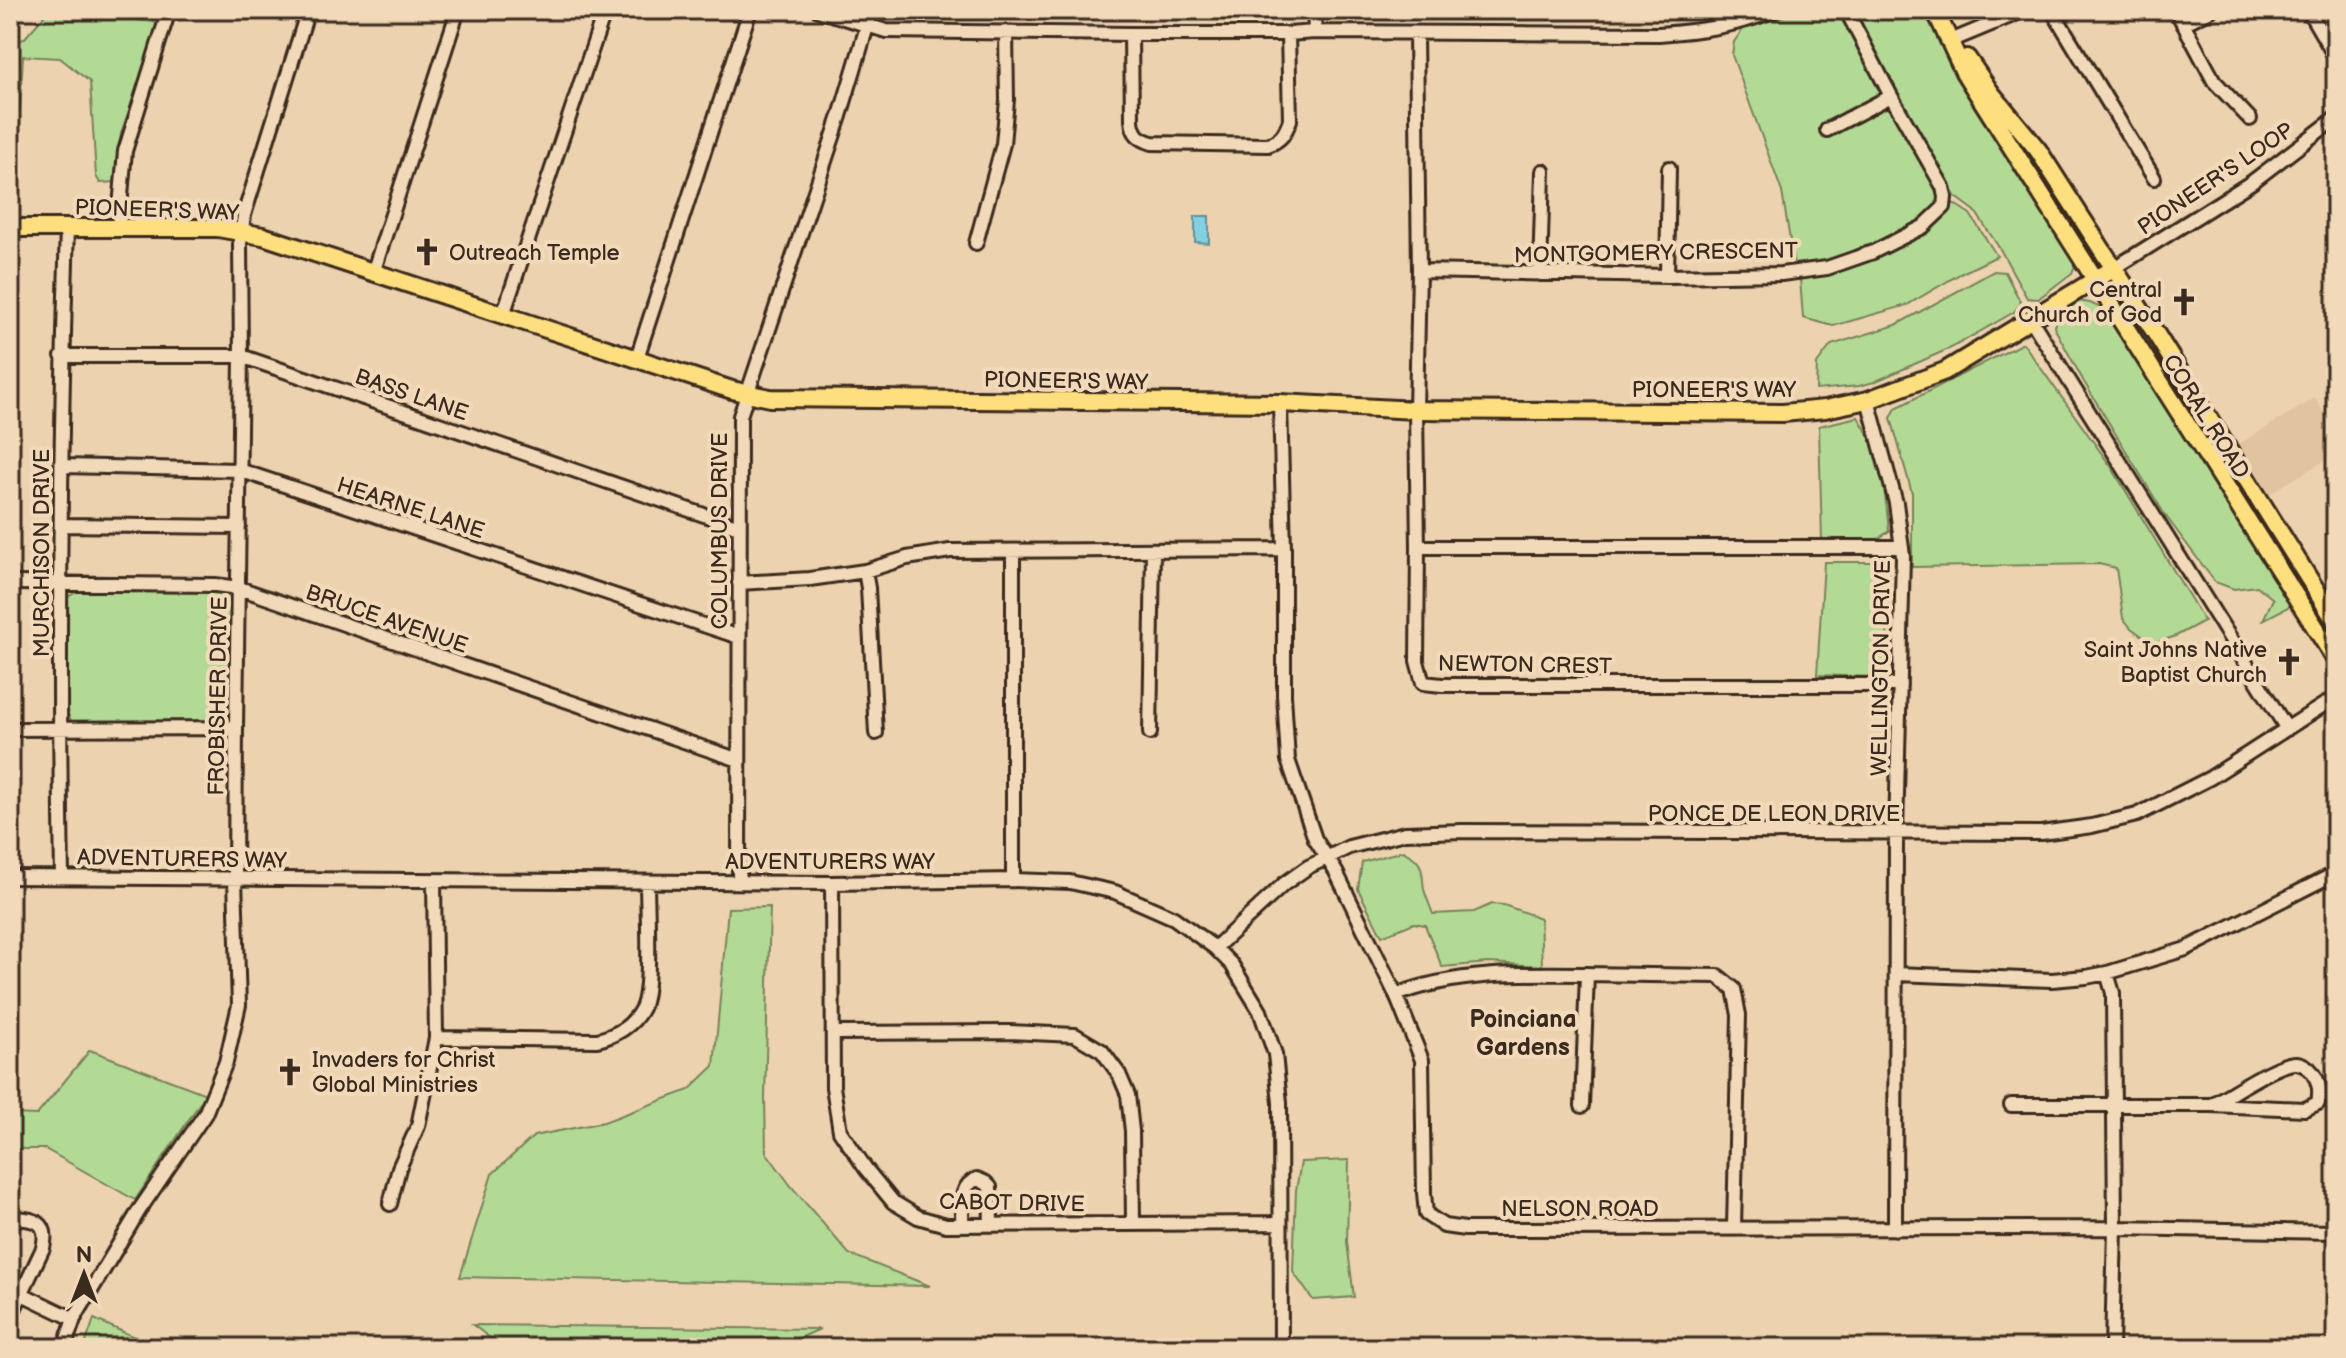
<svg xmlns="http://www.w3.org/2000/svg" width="2346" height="1358" font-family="'Balsamiq Sans',sans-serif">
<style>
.built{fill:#e1c3a0}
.green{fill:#b3da95;stroke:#77825a;stroke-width:2}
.water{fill:#82d0e1;stroke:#668e93;stroke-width:2}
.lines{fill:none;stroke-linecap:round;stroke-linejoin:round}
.minor-casing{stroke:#3b2a1e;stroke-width:18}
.major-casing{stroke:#3b2a1e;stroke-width:22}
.minor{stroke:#f1d9b9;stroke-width:12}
.major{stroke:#fedf80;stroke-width:16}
.labels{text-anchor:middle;stroke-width:8;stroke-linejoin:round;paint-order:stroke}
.street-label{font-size:22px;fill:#3b2a1e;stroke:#f1d9b9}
.poi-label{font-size:22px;fill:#3b2a1e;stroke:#f1d9b9;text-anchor:start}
.neighbourhood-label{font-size:24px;font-weight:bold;fill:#3b2a1e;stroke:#f1d9b9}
</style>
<rect width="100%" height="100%" fill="#edd2b0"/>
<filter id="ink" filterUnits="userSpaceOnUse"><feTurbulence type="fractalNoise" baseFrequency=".0125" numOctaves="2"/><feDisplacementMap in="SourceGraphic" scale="16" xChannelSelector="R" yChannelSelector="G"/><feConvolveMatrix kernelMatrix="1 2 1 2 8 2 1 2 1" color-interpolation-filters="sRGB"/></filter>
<g filter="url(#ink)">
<path class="built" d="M 2315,398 L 2336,433 L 2336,454 L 2267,495 L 2237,445 Z"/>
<path class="green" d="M 37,10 L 123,10 L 125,18 L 160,23 L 121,133 L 117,182 L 100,183 L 96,176 L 90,82 L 60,58 L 23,56 L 20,107 L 10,112 L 10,43 L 24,39 L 44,16 Z
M 1802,10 L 1842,10 L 1882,88 L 1880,96 L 1829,122 L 1883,106 L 1896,111 L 1941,187 L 1941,201 L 1919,225 L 1832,262 L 1794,264 L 1782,192 L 1732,55 L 1734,42 L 1743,29 Z
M 1851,10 L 1926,10 L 1944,44 L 2070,249 L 2075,265 L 2072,273 L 2038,299 L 2027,298 L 2000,249 L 1975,211 L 1955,196 Z
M 1953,203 L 1970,214 L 1997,256 L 1960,274 L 1907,305 L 1833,326 L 1803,318 L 1800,279 C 1823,273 1850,269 1872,260 C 1895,250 1939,223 1953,203 Z
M 1994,271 L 2005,272 L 2021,303 L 2014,312 L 1953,347 L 1874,382 L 1859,386 L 1816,390 L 1817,364 L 1831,345 L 1896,325 Z
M 2079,301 L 2090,303 L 2103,309 L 2290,596 L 2290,606 L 2263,620 L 2273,599 L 2257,586 L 2234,589 L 2215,582 L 2165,515 L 2084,382 L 2054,327 L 2056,318 Z
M 2023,343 L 2112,468 L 2204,621 L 2176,636 L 2153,644 L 2131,628 L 2123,618 L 2116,568 L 2099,564 L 1912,567 L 1912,493 L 1891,418 L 1896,408 Z
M 1858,417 C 1882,452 1885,491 1889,531 L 1874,542 L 1822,541 L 1819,426 Z
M 1824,562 L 1883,562 L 1888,567 L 1887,662 L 1884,672 L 1875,677 L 1817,675 Z
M 77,591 L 220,592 L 228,594 L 233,600 L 232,718 L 224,725 L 78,724 L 72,722 L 68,715 L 67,598 Z
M 1403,851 C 1425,863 1421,868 1424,889 C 1426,897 1430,906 1433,914 L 1474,912 L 1492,904 L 1504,905 L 1540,918 L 1542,966 L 1488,963 L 1442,967 L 1425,925 L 1414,923 L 1382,936 L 1358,889 L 1362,862 Z
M 770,907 L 765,1097 L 766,1152 L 791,1186 L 849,1254 L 930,1286 L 460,1277 L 492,1174 L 534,1136 L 604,1122 L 689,1090 L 714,1066 L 728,908 Z
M 90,1050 L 206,1094 L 135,1200 L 45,1149 L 10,1149 L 10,1114 L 37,1115 Z
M 1349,1160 L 1347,1242 L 1354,1297 L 1313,1300 L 1293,1272 L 1296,1190 L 1301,1162 Z
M 94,1319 L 159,1348 L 84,1348 Z
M 473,1325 L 820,1329 L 777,1348 L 503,1348 Z"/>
<path class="water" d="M 1195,216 L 1209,216 L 1209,243 L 1195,242 Z"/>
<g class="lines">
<defs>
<path id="minor" d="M 818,10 L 886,31 L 1131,34 L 1288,34 L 1315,32 L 1659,34 C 1700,31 1737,26 1775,10
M 1314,10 L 1315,32
M 2052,10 L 2154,178
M 2176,10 L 2214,81 L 2250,119
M 2308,10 L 2333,53
M 2183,24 L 2211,10
M 1131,34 L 1132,120 C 1133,134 1139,139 1152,143 L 1268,145 C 1281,140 1285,134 1290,120 L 1288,34
M 1416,34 L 1419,271 L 1416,410 L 1418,547 L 1417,661 L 1423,683 L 1442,685 L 1900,685
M 1948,42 L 2025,10
M 1827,130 L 1891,96
M 118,229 L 125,151 L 169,10
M 976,243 L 1003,144 L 1007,100 L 1006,32
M 2113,269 L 2252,182 L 2336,118
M 1419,271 L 1667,276 L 1781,274 L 1827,268 L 1873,252 L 1923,227 L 1944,207 L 1945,197 L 1943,187 L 1891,96 L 1846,10
M 373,273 L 458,10
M 1540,274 L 1543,171
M 1667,276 L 1669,168
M 503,315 L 605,10
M 2030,318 L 2287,729
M 62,356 L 241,356 L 739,527
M 637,358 L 750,10
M 1868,400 L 1896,503 L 1903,556 L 1896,833 L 1895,1229
M 1280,403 L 1284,549 L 1284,695 L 1288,760 L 1315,839 L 1336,872 L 1396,995 L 1422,1060 L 1424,1193 L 1426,1214 L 1444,1226 L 1465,1229 L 2115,1228 L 2336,1232
M 62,466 L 239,470 L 739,637
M 61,525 L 239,527
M 1418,547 L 1902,547
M 865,571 L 868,588 L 876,733
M 10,583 L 215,585 L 239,588 L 739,760
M 739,583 L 810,579 L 865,571 L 907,558 L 950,551 L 1284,549
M 10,729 L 236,728
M 1150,733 L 1153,551
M 10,877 L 832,883 L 1013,880 L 1070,882 L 1115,892 L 1174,918 L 1215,948 L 1232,965 L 1260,1011 L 1275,1054 L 1280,1103 L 1281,1348
M 62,877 C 58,661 60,444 67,228
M 1013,880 L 1013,552
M 739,881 L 740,416 L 840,116 L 872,10
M 832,883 L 833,1087 L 840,1131 L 866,1169 L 893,1202 L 918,1217 L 946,1225 L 1280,1223
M 1215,948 L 1284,884 L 1308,867 L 1349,847 L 1405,833 L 1462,831 L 2041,833 L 2092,826 L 2137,815 L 2210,778 L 2336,697
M 2107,973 L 2113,993 L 2115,1228 L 2112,1348
M 1896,974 L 2052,980 L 2086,977 L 2107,973 L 2186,949 L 2336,873
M 1396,995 C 1455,972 1521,973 1583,974 C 1628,975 1673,975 1718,976 L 1734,989 L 1739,1015 L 1734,1227
M 834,1033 L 1009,1032 L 1075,1035 L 1102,1051 L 1119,1074 L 1128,1095 L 1132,1131 L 1133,1223
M 436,1038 L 597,1040 C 615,1036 633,1026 642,1008 C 652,986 647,910 647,882
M 2011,1105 L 2211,1105 L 2305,1109 L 2318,1103 C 2320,1092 2320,1083 2313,1073 C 2309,1068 2304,1064 2297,1063 C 2279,1061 2230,1095 2211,1105
M 1582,1106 L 1587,974
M 390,1204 L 399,1168 L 418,1126 L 436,1038 L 434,881
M 10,1218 C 32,1219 50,1219 43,1248 L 10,1318
M 962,1225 C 963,1207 958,1186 977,1179 L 986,1183 L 990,1187 L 991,1224
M 22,1294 L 74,1319
M 64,1348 L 74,1319 L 140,1209 L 205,1114 L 226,1062 L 239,1005 L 235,879 L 236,728 L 241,356 L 240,244 L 244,215 L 308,10"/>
<path id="major" d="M 1935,10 L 1964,72 L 2336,660
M 1967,58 L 1991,93 L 2038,150 L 2156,334 L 2336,622
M 10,228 L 218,228 L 263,236 L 732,390 L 770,398 L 1280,403 L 1416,410 L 1783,413 L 1825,409 L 1868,400 L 1945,371 L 2113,269"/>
</defs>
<use href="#minor" class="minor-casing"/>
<use href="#major" class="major-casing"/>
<use href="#minor" class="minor"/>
<use href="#major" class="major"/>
</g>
</g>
<defs>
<symbol id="church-bare" viewBox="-9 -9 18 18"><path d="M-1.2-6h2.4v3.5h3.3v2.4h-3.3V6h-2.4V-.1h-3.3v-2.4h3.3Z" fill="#3b2a1e" stroke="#f1d9b9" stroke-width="2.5" paint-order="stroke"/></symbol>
</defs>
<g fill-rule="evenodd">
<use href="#church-bare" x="407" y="232" width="40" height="40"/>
<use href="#church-bare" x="2164" y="282" width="40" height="40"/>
<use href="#church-bare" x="2269" y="642" width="40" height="40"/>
<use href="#church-bare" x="270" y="1052" width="40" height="40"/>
</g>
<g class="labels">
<g class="street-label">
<text transform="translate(2215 178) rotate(-34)" y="8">PIONEER'S LOOP</text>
<text transform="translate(157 209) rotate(2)" y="8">PIONEER'S WAY</text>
<text transform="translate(1656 252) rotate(-1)" y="8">MONTGOMERY CRESCENT</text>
<text transform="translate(1066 380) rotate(1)" y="8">PIONEER'S WAY</text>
<text x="1714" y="397">PIONEER'S WAY</text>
<text transform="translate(412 394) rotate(19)" y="8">BASS LANE</text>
<text transform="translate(2207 416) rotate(58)" y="8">CORAL ROAD</text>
<text transform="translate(411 507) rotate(18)" y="8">HEARNE LANE</text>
<text transform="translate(719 531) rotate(-90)" y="8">COLUMBUS DRIVE</text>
<text transform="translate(41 553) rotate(-90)" y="8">MURCHISON DRIVE</text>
<text transform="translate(387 618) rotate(19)" y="8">BRUCE AVENUE</text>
<text transform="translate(1525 664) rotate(1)" y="8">NEWTON CREST</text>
<text transform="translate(1880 668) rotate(-89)" y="8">WELLINGTON DRIVE</text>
<text transform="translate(217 696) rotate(-89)" y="8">FROBISHER DRIVE</text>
<text x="1774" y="821">PONCE DE LEON DRIVE</text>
<text transform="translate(182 858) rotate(1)" y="8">ADVENTURERS WAY</text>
<text x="830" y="869">ADVENTURERS WAY</text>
<text transform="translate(1012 1202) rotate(1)" y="8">CABOT DRIVE</text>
<text x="1580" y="1216">NELSON ROAD</text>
</g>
<g class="poi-label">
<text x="449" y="260">Outreach Temple</text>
<text x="2162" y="297" text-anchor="end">Central<tspan x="2162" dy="25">Church of God</tspan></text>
<text x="2267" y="657" text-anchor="end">Saint Johns Native<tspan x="2267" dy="25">Baptist Church</tspan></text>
<text x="312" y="1067">Invaders for Christ<tspan x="312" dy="25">Global Ministries</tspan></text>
</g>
<g class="neighbourhood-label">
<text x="1523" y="1027">Poinciana<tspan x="1523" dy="28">Gardens</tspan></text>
</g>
</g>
<rect width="2346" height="1358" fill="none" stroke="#f1d9b9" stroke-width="40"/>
<rect x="20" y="20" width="2306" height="1318" fill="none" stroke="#3b2a1e" stroke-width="3" filter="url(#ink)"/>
<g transform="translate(84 1274)" stroke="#f1d9b9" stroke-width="6" paint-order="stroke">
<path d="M0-6L14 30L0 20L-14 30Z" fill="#3b2a1e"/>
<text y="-12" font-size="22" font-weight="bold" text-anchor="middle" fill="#3b2a1e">N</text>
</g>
</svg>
